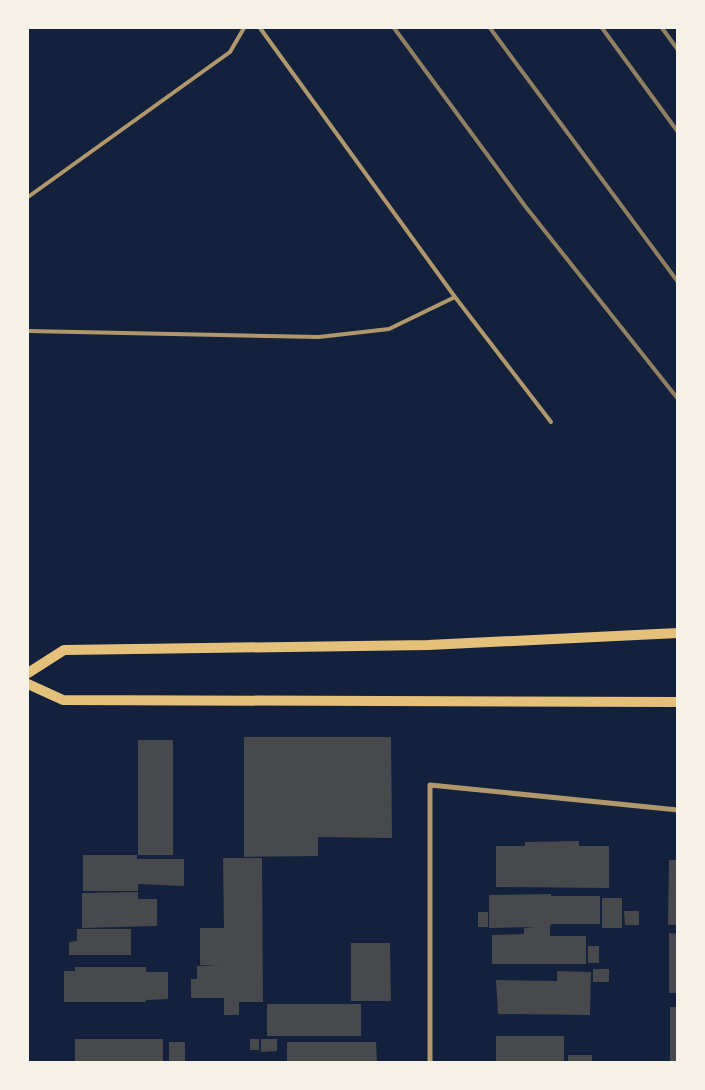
<svg xmlns="http://www.w3.org/2000/svg" width="705" height="1090" font-family="'Work Sans',sans-serif">
<style>
.building{fill:#48494c}
.lines{fill:none;stroke-linecap:round;stroke-linejoin:round}
.service{stroke:#b1986c;stroke-width:4}
.minor{stroke:#b1986c;stroke-width:5}
.secondary{stroke:#e5c07b;stroke-width:10}
.rail{stroke:#918062;stroke-width:4}
</style>
<rect width="100%" height="100%" fill="#14213d"/>
<path class="building" d="M 244,737 L 391,737 L 392,838 L 318,837 L 318,856 L 244,857 Z
M 138,740 L 173,740 L 173,855 L 138,855 Z
M 579,841 L 579,846 L 609,846 L 609,888 L 496,887 L 496,846 L 525,846 L 525,842 Z
M 83,855 L 137,855 L 137,859 L 184,859 L 184,886 L 138,884 L 138,891 L 83,891 Z
M 223,858 L 262,858 L 263,1002 L 239,1002 L 239,1015 L 224,1015 L 224,998 L 191,998 L 191,979 L 197,979 L 197,966 L 218,966 L 200,965 L 200,928 L 224,928 Z
M 669,860 L 678,860 L 678,925 L 668,925 Z
M 138,892 L 138,899 L 157,899 L 157,926 L 82,928 L 82,893 Z
M 551,894 L 551,896 L 600,896 L 600,924 L 551,924 L 550,927 L 550,936 L 586,936 L 586,964 L 492,964 L 492,935 L 524,934 L 524,928 L 537,927 L 489,928 L 489,895 Z
M 602,898 L 622,898 L 622,928 L 602,928 Z
M 624,911 L 639,911 L 639,925 L 625,925 Z
M 478,912 L 488,912 L 488,927 L 478,927 Z
M 77,929 L 131,929 L 131,955 L 69,955 L 69,942 L 77,941 Z
M 669,933 L 678,934 L 678,993 L 669,993 Z
M 351,943 L 390,943 L 391,1001 L 351,1001 Z
M 588,946 L 599,946 L 599,963 L 588,963 Z
M 75,967 L 146,967 L 146,972 L 168,972 L 168,999 L 146,1000 L 146,1002 L 64,1002 L 64,971 L 75,971 Z
M 593,969 L 609,969 L 609,982 L 593,982 Z
M 557,971 L 591,972 L 590,1015 L 498,1014 L 496,980 L 557,981 Z
M 267,1004 L 361,1004 L 361,1036 L 267,1036 Z
M 670,1007 L 678,1007 L 678,1062 L 670,1062 Z
M 496,1036 L 564,1036 L 564,1062 L 496,1062 Z
M 75,1039 L 163,1039 L 163,1062 L 75,1062 Z
M 250,1039 L 259,1039 L 259,1050 L 250,1050 Z
M 261,1039 L 277,1039 L 277,1051 L 261,1052 Z
M 169,1042 L 185,1042 L 185,1062 L 169,1062 Z
M 287,1042 L 376,1042 L 377,1062 L 287,1062 Z
M 568,1055 L 592,1055 L 592,1062 L 568,1062 Z"/>
<g class="lines">
<path class="service" d="M 28,197 L 230,52 L 244,28
M 455,297 L 551,422
M 28,331 L 319,337 L 389,329 L 455,297 L 260,28"/>
<path class="minor" d="M 430,1062 L 430,785 L 678,810"/>
<path class="secondary" d="M 28,673 L 64,650 L 428,645 L 678,633
M 28,684 L 63,700 L 678,702"/>
<path class="rail" d="M 394,28 L 525,206 L 678,399
M 490,28 L 678,282
M 602,28 L 678,132
M 662,28 L 678,50"/>
</g>
<rect width="705" height="1090" fill="none" stroke="#f6f1e7" stroke-width="58"/>
</svg>
